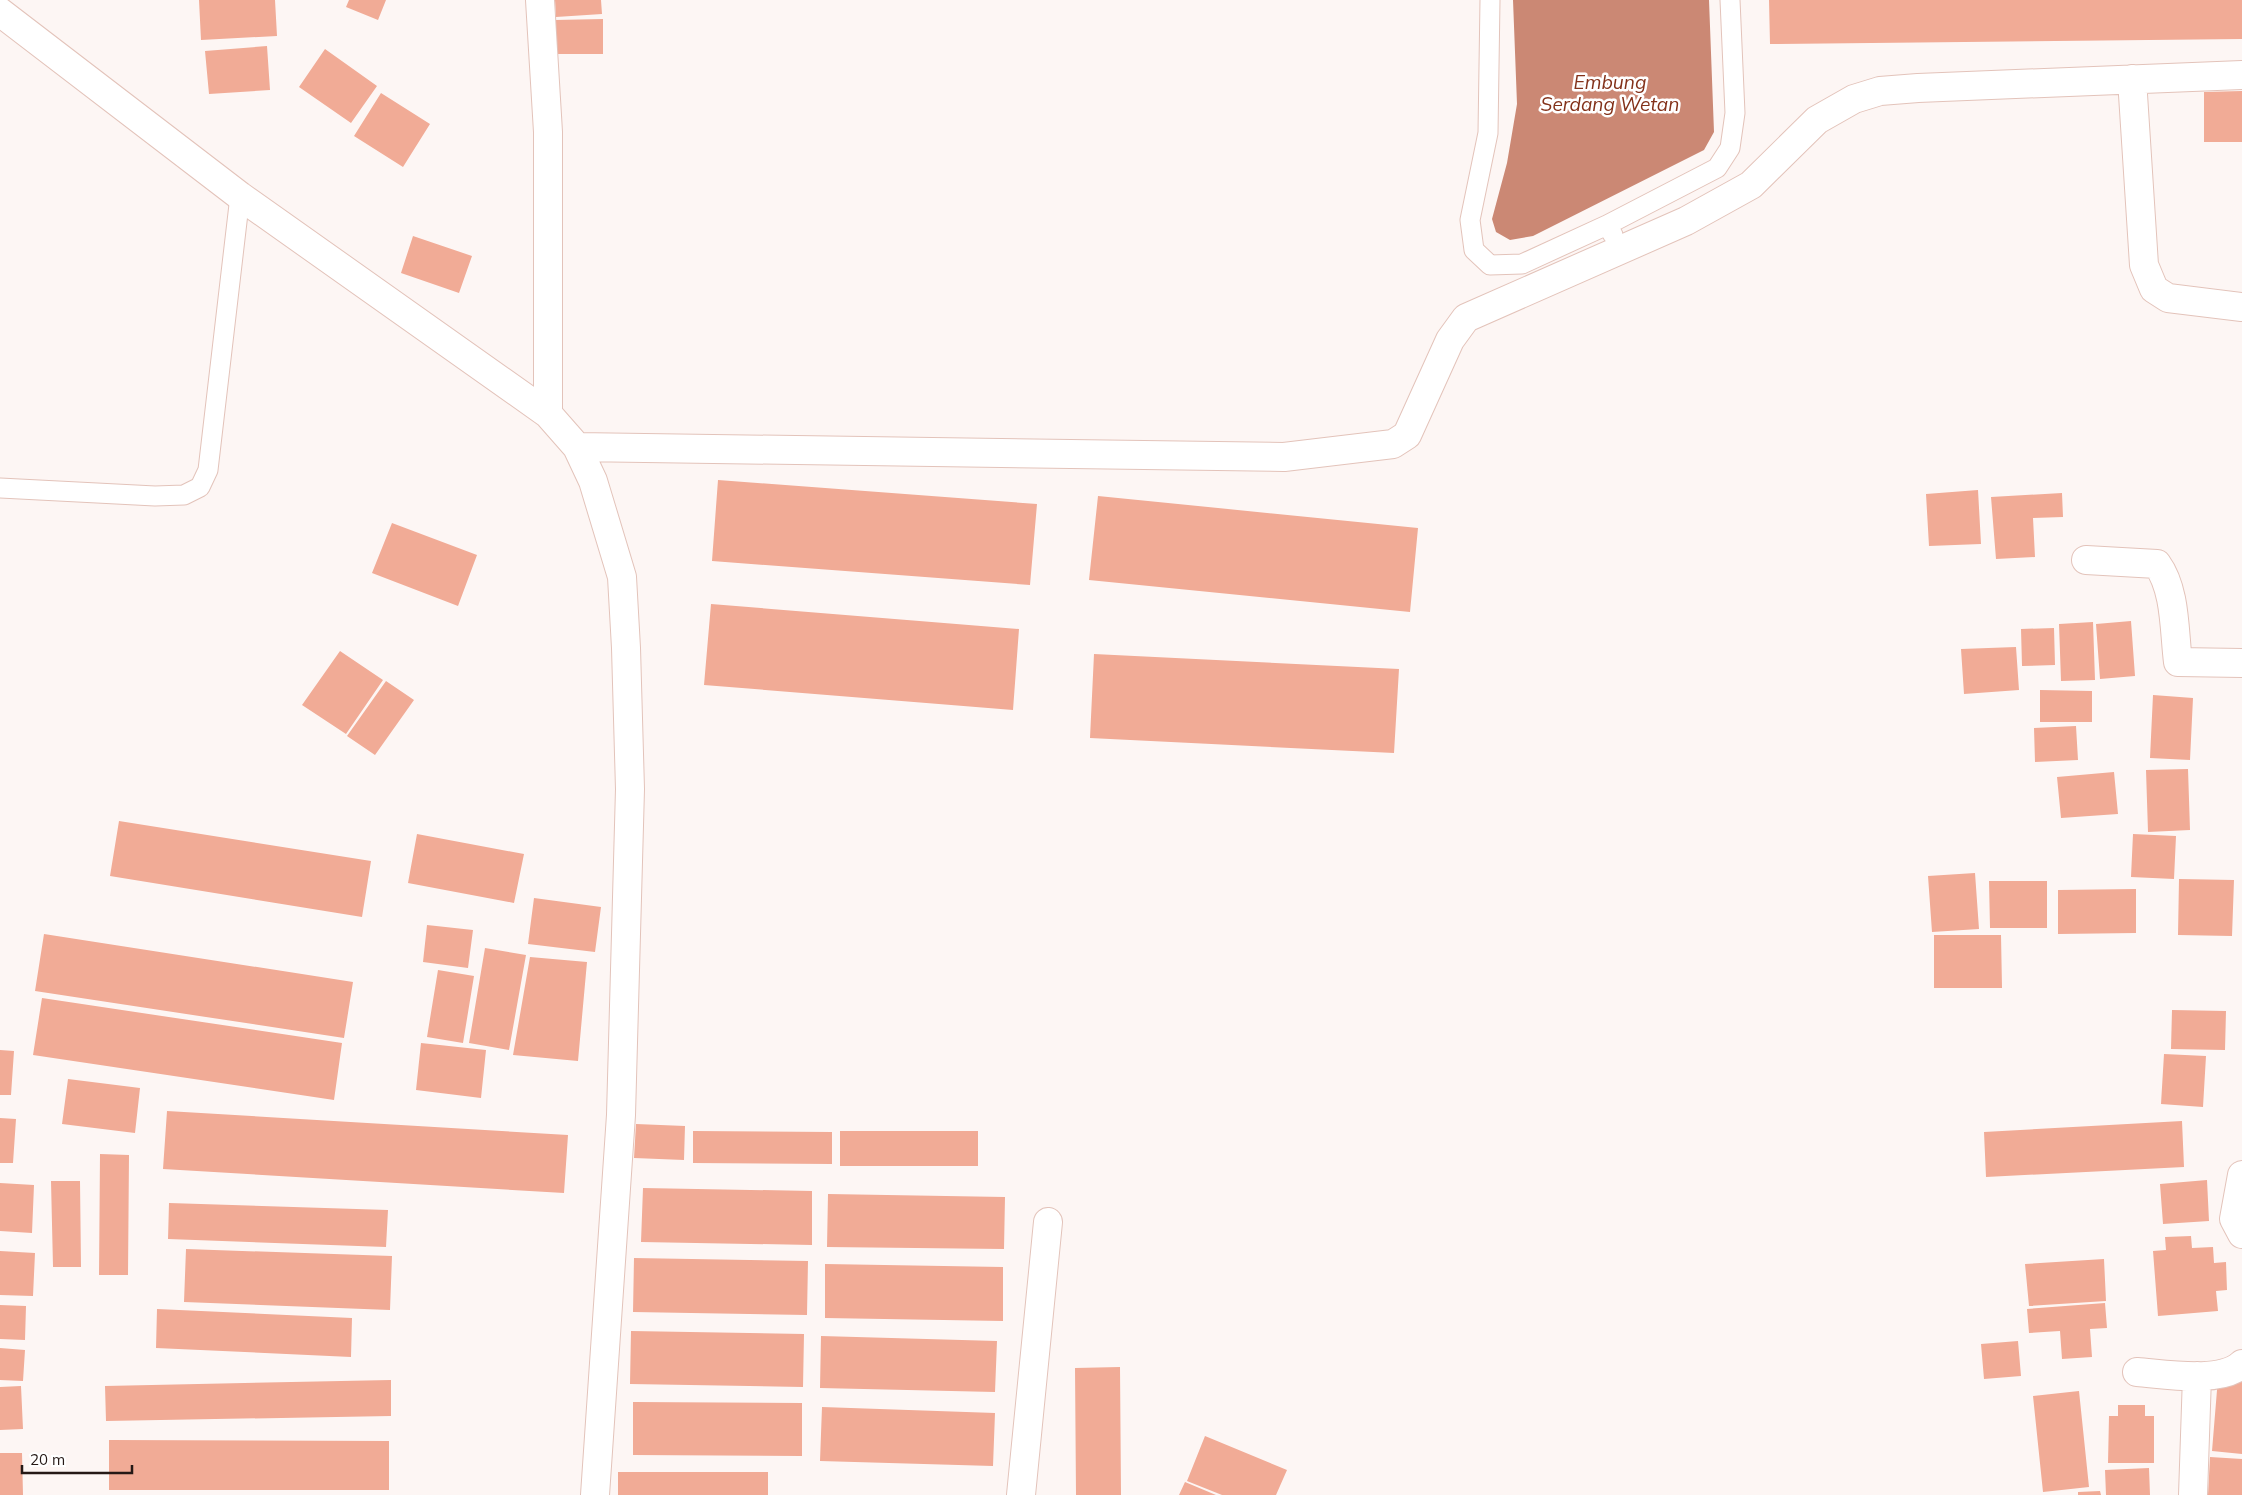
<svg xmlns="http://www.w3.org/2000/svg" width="2242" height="1495" font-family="Mulish,sans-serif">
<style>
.water{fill:#cb8874}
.building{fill:#f1ab96}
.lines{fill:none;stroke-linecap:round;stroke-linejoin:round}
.lane-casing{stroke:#e3c3ba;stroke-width:21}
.street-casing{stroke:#e3c3ba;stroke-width:30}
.lane{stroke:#fff;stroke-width:19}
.street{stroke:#fff;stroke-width:28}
.labels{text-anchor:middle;stroke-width:5;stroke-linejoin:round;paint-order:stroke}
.water-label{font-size:19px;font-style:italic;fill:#833119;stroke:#fff}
</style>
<rect width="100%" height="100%" fill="#fdf6f4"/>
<path class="water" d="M 1513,0 L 1709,0 L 1714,132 L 1704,150 L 1533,236 L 1510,240 L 1496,232 L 1492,219 L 1507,163 L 1517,104 Z"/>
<path class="building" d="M 199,0 L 275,0 L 277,36 L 201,40 Z
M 349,0 L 386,0 L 378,20 L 346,7 Z
M 555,0 L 601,0 L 602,14 L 556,17 Z
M 1769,0 L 2242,0 L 2242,39 L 1770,44 Z
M 603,19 L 603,54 L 555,54 L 555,20 Z
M 267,46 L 270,90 L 209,94 L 205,51 Z
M 325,49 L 377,86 L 351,123 L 299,87 Z
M 2242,91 L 2242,142 L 2204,142 L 2204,92 Z
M 381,93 L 430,124 L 403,167 L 354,136 Z
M 413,236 L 472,256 L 459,293 L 401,273 Z
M 718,480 L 1037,504 L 1030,585 L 712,561 Z
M 1978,490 L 1981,544 L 1929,546 L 1926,494 Z
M 2062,493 L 2063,517 L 2033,518 L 2035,557 L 1996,559 L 1991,497 Z
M 1098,496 L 1418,528 L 1410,612 L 1089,580 Z
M 392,523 L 477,555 L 458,606 L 372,573 Z
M 711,604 L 1019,629 L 1013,710 L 704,685 Z
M 2131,621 L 2135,676 L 2100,679 L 2096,624 Z
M 2093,622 L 2095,680 L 2061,681 L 2059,624 Z
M 2054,628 L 2055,665 L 2022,666 L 2021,629 Z
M 2016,647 L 2019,690 L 1964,694 L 1961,649 Z
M 340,651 L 383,680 L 346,734 L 302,705 Z
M 1094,654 L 1399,669 L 1394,753 L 1090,738 Z
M 386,681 L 414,700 L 375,755 L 347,736 Z
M 2040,690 L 2092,691 L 2092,722 L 2040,722 Z
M 2153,695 L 2193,698 L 2190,760 L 2150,758 Z
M 2076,726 L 2078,760 L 2035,762 L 2034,728 Z
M 2188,769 L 2190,830 L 2148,832 L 2146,770 Z
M 2114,772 L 2118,814 L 2061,818 L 2057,777 Z
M 119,821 L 371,861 L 362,917 L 110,876 Z
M 417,834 L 524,854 L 514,903 L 408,883 Z
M 2133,834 L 2176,836 L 2174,879 L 2131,877 Z
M 1975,873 L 1979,929 L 1932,932 L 1928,876 Z
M 2179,879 L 2234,880 L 2232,936 L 2178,935 Z
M 1989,881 L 2047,881 L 2047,928 L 1990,928 Z
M 2136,889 L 2136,933 L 2058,934 L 2058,890 Z
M 534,898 L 601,907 L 595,952 L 528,944 Z
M 427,925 L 473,930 L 468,968 L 423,962 Z
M 44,934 L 353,982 L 344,1038 L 35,991 Z
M 1934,935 L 2001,935 L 2002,988 L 1934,988 Z
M 485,948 L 526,955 L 509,1050 L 469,1043 Z
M 530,957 L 587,962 L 578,1061 L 513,1055 Z
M 438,970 L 474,976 L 463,1043 L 427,1037 Z
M 42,998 L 342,1043 L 334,1100 L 33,1055 Z
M 2172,1010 L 2226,1011 L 2225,1050 L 2171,1049 Z
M 421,1043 L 486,1050 L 481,1098 L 416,1090 Z
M 0,1050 L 14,1051 L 11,1095 L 0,1095 Z
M 2164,1054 L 2206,1056 L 2203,1107 L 2161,1104 Z
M 68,1079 L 140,1088 L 135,1133 L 62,1124 Z
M 167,1111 L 568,1135 L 564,1193 L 163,1169 Z
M 0,1118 L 16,1119 L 13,1163 L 0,1163 Z
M 2182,1121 L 2184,1167 L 1986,1177 L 1984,1132 Z
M 636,1124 L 685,1126 L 684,1160 L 634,1158 Z
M 693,1131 L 832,1132 L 832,1164 L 693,1163 Z
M 840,1131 L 978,1131 L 978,1166 L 840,1166 Z
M 100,1154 L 129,1155 L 128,1275 L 99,1275 Z
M 2207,1180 L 2209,1221 L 2163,1224 L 2160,1184 Z
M 51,1181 L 80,1181 L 81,1267 L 53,1267 Z
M 0,1183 L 34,1185 L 32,1233 L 0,1231 Z
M 643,1188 L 812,1191 L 812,1245 L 641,1242 Z
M 828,1194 L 1005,1197 L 1004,1249 L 827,1247 Z
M 169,1203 L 388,1210 L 386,1247 L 168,1239 Z
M 2191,1236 L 2192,1248 L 2213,1247 L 2214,1263 L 2226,1262 L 2227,1290 L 2216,1291 L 2218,1311 L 2158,1316 L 2153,1251 L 2166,1250 L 2165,1237 Z
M 186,1249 L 392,1256 L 390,1310 L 184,1302 Z
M 0,1251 L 35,1253 L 33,1296 L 0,1295 Z
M 634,1258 L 808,1261 L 807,1315 L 633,1312 Z
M 2104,1259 L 2106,1301 L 2029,1306 L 2025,1264 Z
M 825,1264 L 1003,1267 L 1003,1321 L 825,1318 Z
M 2105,1303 L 2107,1328 L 2090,1329 L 2092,1357 L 2062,1359 L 2060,1331 L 2029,1333 L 2027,1309 Z
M 0,1305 L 26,1306 L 25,1340 L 0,1339 Z
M 157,1309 L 352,1318 L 351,1357 L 156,1348 Z
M 631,1331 L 804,1334 L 803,1387 L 630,1384 Z
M 821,1336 L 997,1341 L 995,1392 L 820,1388 Z
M 2018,1341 L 2021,1376 L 1984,1379 L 1981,1344 Z
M 0,1348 L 25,1350 L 23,1381 L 0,1380 Z
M 1120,1367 L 1121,1495 L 1076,1495 L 1075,1368 Z
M 2218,1378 L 2242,1380 L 2242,1454 L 2212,1451 Z
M 391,1380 L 391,1416 L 106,1421 L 105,1386 Z
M 21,1386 L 23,1429 L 0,1430 L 0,1387 Z
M 2079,1391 L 2089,1487 L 2043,1492 L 2033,1396 Z
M 633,1402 L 802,1403 L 802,1456 L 633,1455 Z
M 2118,1405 L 2145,1405 L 2145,1416 L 2154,1416 L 2154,1463 L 2108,1463 L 2109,1416 L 2118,1416 Z
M 822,1407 L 995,1413 L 993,1466 L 820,1461 Z
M 1205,1436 L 1287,1470 L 1276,1495 L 1222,1495 L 1187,1481 Z
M 109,1440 L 389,1441 L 389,1490 L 109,1490 Z
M 0,1453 L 22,1453 L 23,1495 L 0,1495 Z
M 2210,1457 L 2242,1459 L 2242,1495 L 2208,1495 Z
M 2149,1468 L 2150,1495 L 2106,1495 L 2105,1470 Z
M 618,1472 L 768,1472 L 768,1495 L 618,1495 Z
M 1185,1482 L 1216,1495 L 1179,1495 Z
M 2100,1491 L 2101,1495 L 2078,1495 L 2078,1492 Z"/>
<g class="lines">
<defs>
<path id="lane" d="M 1490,0 L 1488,133 L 1470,220 L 1474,250 L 1490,265 L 1522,264 L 1607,225
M 1613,235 L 1607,225 L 1717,168 L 1730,148 L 1735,113 L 1730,0
M 0,488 L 155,496 L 184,495 L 200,487 L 208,470 L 240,196"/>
<path id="street" d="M 540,0 L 548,132 L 548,414
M 0,12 L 240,196 L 548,414 L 577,447 L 593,481 L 622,577 L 626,648 L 630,789 L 621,1115 L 595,1495
M 2132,79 L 2144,265 L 2154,289 L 2168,298 L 2242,307
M 577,447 L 1284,457 L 1393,444 L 1407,435 L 1450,340 L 1466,318 L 1686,221 L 1751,185 L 1817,120 L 1854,99 L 1880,91 L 1918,88 L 2242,75
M 2086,560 L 2157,564 C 2176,590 2174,631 2178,662 L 2242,663
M 2242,1175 L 2234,1219 L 2242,1234
M 2137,1372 C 2165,1374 2221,1384 2242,1364
M 1021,1495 L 1048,1222
M 2193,1495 L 2197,1376"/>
</defs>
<use href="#lane" class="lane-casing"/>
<use href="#street" class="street-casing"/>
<use href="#lane" class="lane"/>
<use href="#street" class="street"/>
</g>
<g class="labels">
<g class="water-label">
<text x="1610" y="89">Embung<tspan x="1610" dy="22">Serdang Wetan</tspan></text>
</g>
</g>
<path d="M22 1465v8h110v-8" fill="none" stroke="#251916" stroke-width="2.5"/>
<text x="30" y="1465" font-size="15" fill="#251916" stroke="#ffffff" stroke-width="4" paint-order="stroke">20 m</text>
</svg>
